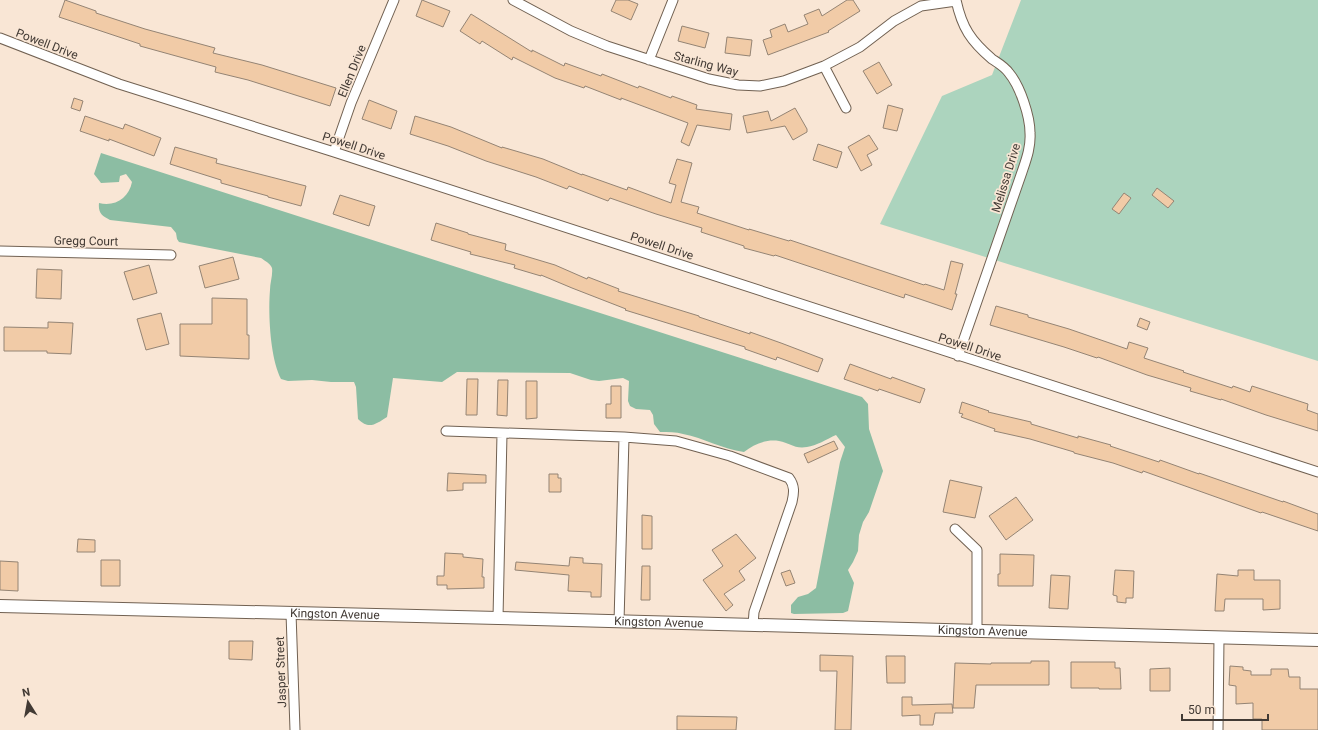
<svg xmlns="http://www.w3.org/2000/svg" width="1318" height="730" font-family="Roboto,sans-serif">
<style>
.green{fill:#acd4be}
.forest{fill:#8cbda3}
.building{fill:#f1cba7;stroke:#948474}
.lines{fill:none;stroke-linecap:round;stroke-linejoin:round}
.minor-casing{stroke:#716152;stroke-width:11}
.tertiary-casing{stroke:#716152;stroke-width:14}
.minor{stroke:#fff;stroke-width:9}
.tertiary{stroke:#fff;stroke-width:12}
.labels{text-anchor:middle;stroke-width:3.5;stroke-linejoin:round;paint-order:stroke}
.street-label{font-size:12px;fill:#423a34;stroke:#f9e6d5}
</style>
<rect width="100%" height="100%" fill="#f9e6d5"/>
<path class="green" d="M 1021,0 L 1318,0 L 1318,361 L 880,224 L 942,96 L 992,75 Z"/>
<path class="forest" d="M 101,153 L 862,397 L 868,404 L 869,429 L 883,471 L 869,512 L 863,522 L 859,535 L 858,551 L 853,562 L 848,570 L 854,583 L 848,611 L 843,613 L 794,614 L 791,613 L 791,605 L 798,597 L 808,594 L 816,588 L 840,462 L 845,447 L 836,435 C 827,439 816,446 807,447 C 794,449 790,443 779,441 C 766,439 754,444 744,452 C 722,449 704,438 683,434 C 676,432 668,432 660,432 L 654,424 L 653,415 L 650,410 L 636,409 L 630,406 L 628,401 L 629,381 L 623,378 L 599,381 L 591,380 L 570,373 L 457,372 L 442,382 L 393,378 L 387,417 C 376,424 369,430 358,419 L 356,387 L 354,382 L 331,382 L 312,380 L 288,381 L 281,379 C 270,358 268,313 270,290 C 270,283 273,275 272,268 C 270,263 265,261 261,258 L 179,242 L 177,239 L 176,233 L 171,227 L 110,220 C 102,216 98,213 99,203 C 115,207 129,198 132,182 L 126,174 L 120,176 L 119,182 L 101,183 L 94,174 Z"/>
<path class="building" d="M 65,0 L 96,11 L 96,13 L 145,29 L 215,48 L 213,53 L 262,65 L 336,88 L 330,106 L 248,80 L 215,72 L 216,67 L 140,46 L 140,44 L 59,17 Z
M 422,0 L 450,11 L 443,27 L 416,16 Z
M 616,0 L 628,0 L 638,4 L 631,20 L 611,11 Z
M 847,0 L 853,0 L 860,11 L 828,31 L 829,32 L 768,55 L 763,40 L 772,37 L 770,30 L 785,24 L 788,32 L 808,24 L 804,15 L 819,9 L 822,16 Z
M 471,14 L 532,52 L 532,50 L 564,66 L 565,63 L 601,76 L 602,74 L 638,88 L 639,86 L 671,98 L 672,96 L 697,105 L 696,109 L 732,114 L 730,130 L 697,125 L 689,146 L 681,142 L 688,123 L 621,98 L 621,100 L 585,86 L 584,88 L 555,78 L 513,57 L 512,60 L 482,41 L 480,44 L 460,31 Z
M 682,26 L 709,33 L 705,48 L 678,41 Z
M 727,37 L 752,40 L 750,56 L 725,53 Z
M 879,62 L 892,85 L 877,94 L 863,71 Z
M 74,98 L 83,101 L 80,111 L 71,108 Z
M 369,100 L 397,111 L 391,129 L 362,119 Z
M 888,105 L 903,109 L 897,131 L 883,128 Z
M 795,108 L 807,129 L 807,132 L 793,140 L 785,126 L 747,133 L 743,116 L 768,111 L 771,121 Z
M 85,116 L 123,129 L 125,124 L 161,138 L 154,156 L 109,139 L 109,141 L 80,131 Z
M 415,116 L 451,127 L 502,148 L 502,147 L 543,159 L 582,175 L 582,174 L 627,190 L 628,187 L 671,203 L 676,185 L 669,183 L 677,159 L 692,163 L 681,202 L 699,207 L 697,213 L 749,230 L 749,229 L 789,241 L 790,240 L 924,285 L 925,284 L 944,290 L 951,261 L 963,264 L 955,294 L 957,294 L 952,310 L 905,294 L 904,298 L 775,255 L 774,256 L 744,248 L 744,246 L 701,232 L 702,228 L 656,214 L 610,198 L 608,201 L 569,186 L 567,189 L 536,177 L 486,161 L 448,146 L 410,134 Z
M 869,135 L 878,149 L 867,155 L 872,165 L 861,171 L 848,147 Z
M 818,144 L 842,152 L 837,168 L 813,160 Z
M 175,147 L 217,159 L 216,163 L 306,186 L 301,206 L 268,197 L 268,196 L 221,183 L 221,180 L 170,164 Z
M 1157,188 L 1174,201 L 1168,208 L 1152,195 Z
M 1124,193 L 1131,198 L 1119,214 L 1112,209 Z
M 340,195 L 375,206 L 369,226 L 333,214 Z
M 436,223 L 468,233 L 468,234 L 506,244 L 505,250 L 555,265 L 587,279 L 588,277 L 619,289 L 618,291 L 699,316 L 699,317 L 750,334 L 750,332 L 781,343 L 823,359 L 818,372 L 777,357 L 776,360 L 745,349 L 745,347 L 625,310 L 626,309 L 572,288 L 541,275 L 541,276 L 514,268 L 515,265 L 470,254 L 471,252 L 431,240 Z
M 233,257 L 239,279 L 205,288 L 199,266 Z
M 149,265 L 157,293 L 133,300 L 124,272 Z
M 37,269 L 62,270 L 61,299 L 36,298 Z
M 212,298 L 247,299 L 247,335 L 249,335 L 249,359 L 180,356 L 180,324 L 212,324 Z
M 996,306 L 1028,315 L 1028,317 L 1069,329 L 1127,349 L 1129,342 L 1148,348 L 1144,358 L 1184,371 L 1183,372 L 1232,388 L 1233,386 L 1250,392 L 1252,386 L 1308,404 L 1307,410 L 1318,414 L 1318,431 L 1266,415 L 1221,399 L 1221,400 L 1190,391 L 1191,388 L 1147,375 L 1098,357 L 1097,358 L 1064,347 L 990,325 Z
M 161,313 L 169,344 L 146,350 L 137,319 Z
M 1140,318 L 1150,322 L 1147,330 L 1137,326 Z
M 48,322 L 73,323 L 71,354 L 47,353 L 47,351 L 4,351 L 4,327 L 48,328 Z
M 850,364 L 891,379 L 892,377 L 925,389 L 920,403 L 879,389 L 878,391 L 844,379 Z
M 467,379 L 478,379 L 477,415 L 466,415 Z
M 498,380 L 508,380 L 507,416 L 497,415 Z
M 526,381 L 537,381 L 537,418 L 526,419 Z
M 611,386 L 621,386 L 621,418 L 606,418 L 606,404 L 611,404 Z
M 962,402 L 989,411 L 988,412 L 1031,422 L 1031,424 L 1078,438 L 1078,436 L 1111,445 L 1110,446 L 1159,462 L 1160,460 L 1199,474 L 1199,473 L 1283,502 L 1283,501 L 1318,514 L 1318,531 L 1262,512 L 1261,513 L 1143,471 L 1142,473 L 1113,463 L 1074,453 L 1074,452 L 1030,439 L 994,431 L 995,429 L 961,417 L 963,414 L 959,413 Z
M 834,441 L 838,449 L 808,463 L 804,454 Z
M 448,473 L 486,475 L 486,483 L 463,483 L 463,490 L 447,491 Z
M 549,474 L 558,474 L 558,478 L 561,478 L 561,492 L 549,492 Z
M 950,480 L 982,487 L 975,518 L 943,512 Z
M 1016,497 L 1033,520 L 1006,540 L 989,516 Z
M 642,515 L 652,516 L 652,549 L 642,549 Z
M 736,534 L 756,558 L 739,571 L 745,580 L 724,594 L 733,605 L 726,611 L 703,580 L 723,566 L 712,550 Z
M 78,539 L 95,540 L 95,552 L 77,552 Z
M 445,553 L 463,554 L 463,557 L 483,559 L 482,577 L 484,577 L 484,588 L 447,589 L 447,585 L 437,585 L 437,576 L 444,576 Z
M 1000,554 L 1034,555 L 1033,586 L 998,586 L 998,574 L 1000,574 Z
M 570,557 L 583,558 L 583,563 L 602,564 L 601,597 L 591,597 L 591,592 L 568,591 L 569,575 L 515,570 L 516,562 L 569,566 Z
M 101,560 L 120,560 L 120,586 L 101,586 Z
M 0,561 L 18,562 L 18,591 L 0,590 Z
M 642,566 L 650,566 L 650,600 L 641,600 Z
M 790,570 L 795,583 L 786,586 L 781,573 Z
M 1115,570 L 1134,571 L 1133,598 L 1126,598 L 1126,603 L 1117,602 L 1117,596 L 1113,595 Z
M 1238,570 L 1254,570 L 1254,580 L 1280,580 L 1280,609 L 1263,610 L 1263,599 L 1225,599 L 1224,611 L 1215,611 L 1217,574 L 1238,576 Z
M 1051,575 L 1070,576 L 1068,609 L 1049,608 Z
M 229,641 L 253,641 L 252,660 L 229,659 Z
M 820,655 L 853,656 L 851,730 L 835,730 L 837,671 L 820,671 Z
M 886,656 L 905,656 L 905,683 L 887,683 Z
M 1031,661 L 1049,661 L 1049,685 L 976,685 L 974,708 L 953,708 L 955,663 L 991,664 L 991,663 L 1031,663 Z
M 1071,662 L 1115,662 L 1115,668 L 1120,668 L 1121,689 L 1099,689 L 1099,688 L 1071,688 Z
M 1230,666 L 1243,667 L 1243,670 L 1251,671 L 1251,675 L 1271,675 L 1271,669 L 1288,669 L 1289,677 L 1300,677 L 1300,689 L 1318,689 L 1318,730 L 1262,730 L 1262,719 L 1253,719 L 1253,703 L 1236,704 L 1236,686 L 1229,685 Z
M 1170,668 L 1170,691 L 1150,691 L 1150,669 Z
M 902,697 L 912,697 L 912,705 L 952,704 L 953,713 L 935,713 L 933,725 L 920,725 L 920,715 L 902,716 Z
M 677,716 L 737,717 L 736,730 L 677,730 Z"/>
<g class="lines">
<defs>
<path id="minor" d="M 513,0 L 571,31 L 607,46 L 709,79 L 738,85 L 760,86 L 784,81 L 824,66 L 860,47 L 894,21 L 921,6 L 956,1
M 956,0 C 962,28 971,41 992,59 C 998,63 1005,67 1009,73 C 1020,86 1030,116 1030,133 C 1031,147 1026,160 1022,172 L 958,356
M 0,38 L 119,84 L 334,152 L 1318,472
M 649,60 L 673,0
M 824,66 L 846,108
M 334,152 L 351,103 L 394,0
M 0,251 L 171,255
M 446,431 L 624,437 L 676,441 L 730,456 L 789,478 C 795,486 794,493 792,502 L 754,612 L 753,625
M 955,529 L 977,550 L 977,631
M 291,613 L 295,730
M 498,618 L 502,434
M 619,622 L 624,437
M 1218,730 L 1219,638"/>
<g id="tertiary">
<path id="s1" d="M 0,606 L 498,618 L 1318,640"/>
</g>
</defs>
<use href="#minor" class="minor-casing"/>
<use href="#tertiary" class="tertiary-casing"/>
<use href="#minor" class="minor"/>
<use href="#tertiary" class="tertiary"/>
</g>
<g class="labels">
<g class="street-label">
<text transform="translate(47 44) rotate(21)" y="4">Powell Drive</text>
<text transform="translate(706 64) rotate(15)" y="4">Starling Way</text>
<text transform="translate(352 71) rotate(-68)" y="4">Ellen Drive</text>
<text transform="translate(354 146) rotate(18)" y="4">Powell Drive</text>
<text transform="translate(1006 178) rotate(-73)" y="4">Melissa Drive</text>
<text transform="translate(86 241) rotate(1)" y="4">Gregg Court</text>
<text transform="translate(662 246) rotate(18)" y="4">Powell Drive</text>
<text transform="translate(970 347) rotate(18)" y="4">Powell Drive</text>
<text dy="4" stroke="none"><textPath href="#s1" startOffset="335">Kingston Avenue</textPath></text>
<text dy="4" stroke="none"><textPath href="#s1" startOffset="659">Kingston Avenue</textPath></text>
<text dy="4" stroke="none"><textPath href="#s1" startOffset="983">Kingston Avenue</textPath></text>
<text transform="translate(281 672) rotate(-92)" y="4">Jasper Street</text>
</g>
</g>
<g transform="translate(28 702) rotate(349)" stroke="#f9e6d5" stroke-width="3" paint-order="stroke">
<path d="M0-3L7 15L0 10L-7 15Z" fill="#423a34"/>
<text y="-6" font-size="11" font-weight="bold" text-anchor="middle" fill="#423a34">N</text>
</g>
<path d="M1182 714v6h86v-6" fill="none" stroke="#423a34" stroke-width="2"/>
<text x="1188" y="714" font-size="12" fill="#423a34" stroke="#f9e6d5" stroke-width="3" paint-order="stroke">50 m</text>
</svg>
